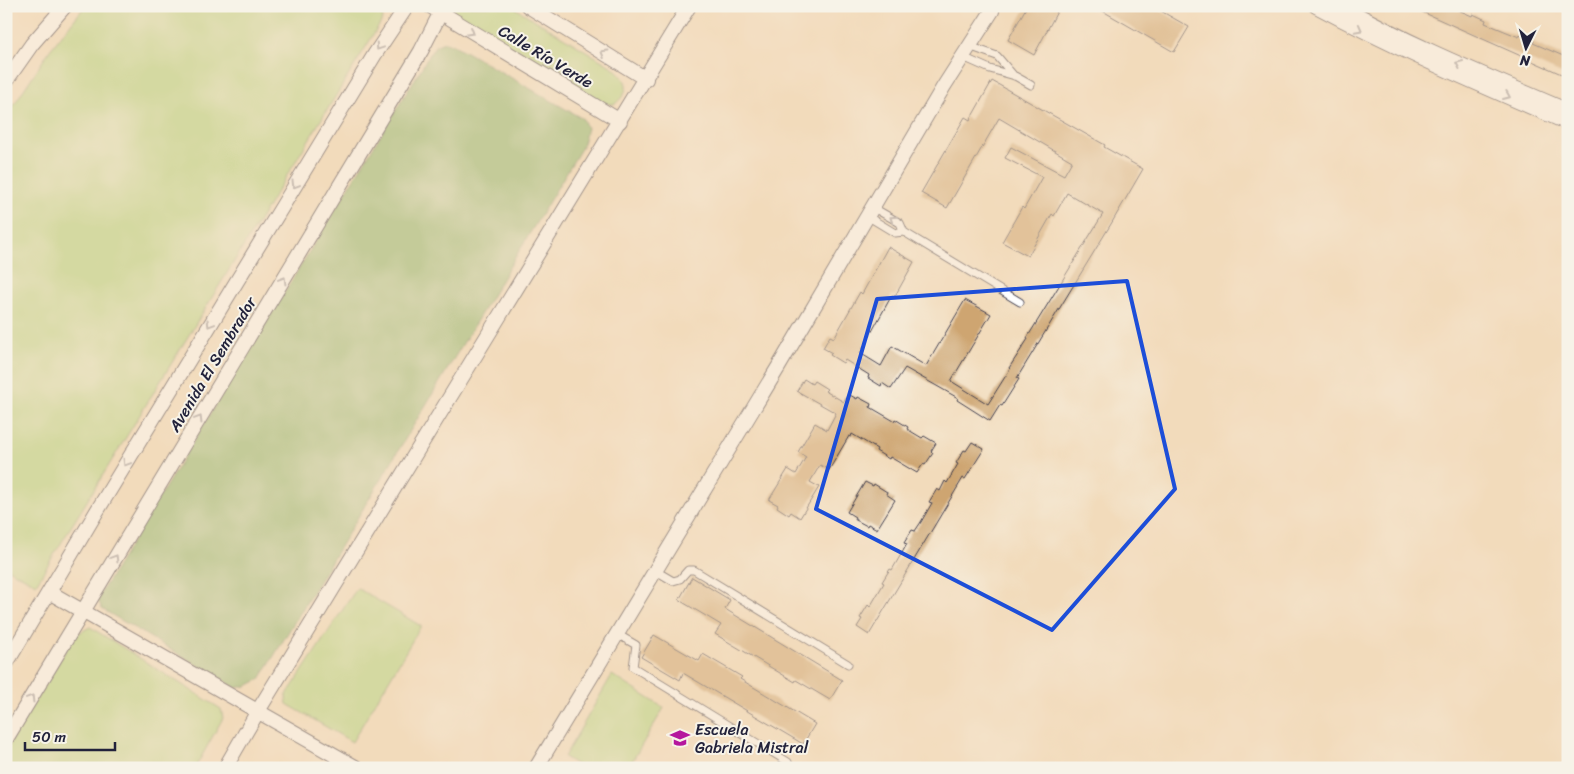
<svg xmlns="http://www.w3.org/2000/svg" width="1574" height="774" font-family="Sriracha,sans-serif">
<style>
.green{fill:#b0d781;stroke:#697c5e}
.forest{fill:#8cb86f;stroke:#576d55}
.building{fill:#cea571}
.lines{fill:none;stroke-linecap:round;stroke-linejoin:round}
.lane-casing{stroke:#413e4e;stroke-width:9}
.street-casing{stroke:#413e4e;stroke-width:16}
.lane{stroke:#fff;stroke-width:7}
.street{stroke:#fff;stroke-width:14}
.oneway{stroke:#9c9ca7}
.marked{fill:none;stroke:#1d4ed8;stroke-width:4;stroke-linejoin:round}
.labels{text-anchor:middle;stroke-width:4;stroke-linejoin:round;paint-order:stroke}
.street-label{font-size:16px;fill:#22223b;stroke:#f7f3e8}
.poi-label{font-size:16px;fill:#22223b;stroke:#f7f3e8;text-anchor:start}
</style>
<rect width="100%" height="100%" fill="#f7f3e8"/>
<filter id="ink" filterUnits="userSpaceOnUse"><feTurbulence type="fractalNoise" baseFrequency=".02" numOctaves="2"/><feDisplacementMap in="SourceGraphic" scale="10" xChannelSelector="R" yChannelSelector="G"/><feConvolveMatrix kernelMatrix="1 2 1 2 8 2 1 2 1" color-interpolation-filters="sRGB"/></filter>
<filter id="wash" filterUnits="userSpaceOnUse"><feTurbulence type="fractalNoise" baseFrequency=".0096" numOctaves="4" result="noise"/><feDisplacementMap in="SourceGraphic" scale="20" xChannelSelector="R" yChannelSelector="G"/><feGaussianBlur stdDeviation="1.12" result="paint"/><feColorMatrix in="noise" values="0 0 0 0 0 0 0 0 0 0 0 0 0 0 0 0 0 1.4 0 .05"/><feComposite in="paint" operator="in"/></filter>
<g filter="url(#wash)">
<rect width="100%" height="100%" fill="#f2dbbb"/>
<path class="green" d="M 85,6 L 380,6 L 383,19 L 36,584 L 6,568 L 6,120 L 13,106 L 50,50 Z
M 452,6 L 512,6 L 614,68 C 629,82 631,90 615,104 L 604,104 L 464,20 L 455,13 Z
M 357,588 L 421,626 L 352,742 L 287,704 L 286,696 Z
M 90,627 L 221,709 L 223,718 L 195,768 L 6,768 L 6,749 L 75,635 Z
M 612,675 L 664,708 L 628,768 L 582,768 L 564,757 Z"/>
<path class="forest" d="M 444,42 L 454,45 L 583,119 L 587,128 L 582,147 L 260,679 L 247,686 L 236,688 L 102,609 L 98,600 L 100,594 L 435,46 Z"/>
<g id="blocks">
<path class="building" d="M 1027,6 L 1060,6 L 1034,55 L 1008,40 Z
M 1094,6 L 1152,6 L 1189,27 L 1174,52 Z
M 1409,6 L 1449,6 L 1472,16 L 1473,14 L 1486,20 L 1485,23 L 1519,37 L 1520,35 L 1534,41 L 1533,43 L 1568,58 L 1568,77 Z
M 992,81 L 1105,145 L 1104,147 L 1143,169 L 1111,224 L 1017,378 L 1019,379 L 1002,406 L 1000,405 L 990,421 L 957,400 L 958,398 L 905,368 L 891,389 L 882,383 L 881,386 L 868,378 L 869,375 L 845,360 L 843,363 L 830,355 L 832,353 L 823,348 L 830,336 L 834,338 L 860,292 L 862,294 L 888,247 L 914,262 L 895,296 L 892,295 L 860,353 L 881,366 L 892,346 L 926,366 L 965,300 L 991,314 L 951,381 L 988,404 L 1010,369 L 1009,368 L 1028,339 L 1027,338 L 1103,214 L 1067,193 L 1054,216 L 1052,214 L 1028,256 L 1002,242 L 1022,207 L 1024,209 L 1042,177 L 1005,158 L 1011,147 L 1064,175 L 1072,161 L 999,118 L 947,208 L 921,193 L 965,117 L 970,120 Z
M 804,379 L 812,384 L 814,381 L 827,389 L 825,391 L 844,402 L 848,394 L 857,399 L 858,397 L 871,404 L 870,407 L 894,421 L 895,419 L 908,427 L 907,429 L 922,438 L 924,436 L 936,443 L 931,451 L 933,453 L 925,465 L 923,464 L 917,473 L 890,457 L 889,459 L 876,451 L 877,449 L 852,434 L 851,437 L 849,436 L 829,470 L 820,465 L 810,482 L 819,487 L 800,518 L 791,512 L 789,515 L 777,507 L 778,505 L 769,500 L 788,469 L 796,474 L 806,457 L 798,452 L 815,423 L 827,430 L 836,413 L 797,391 Z
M 972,442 L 984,449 L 965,479 L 963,478 L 869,635 L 857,627 L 862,619 L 860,618 L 868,605 L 870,607 L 884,583 L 882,582 L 890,569 L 892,570 L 907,544 L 904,543 L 912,530 L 915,531 L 921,522 L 932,503 L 929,502 L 937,489 L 940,491 L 945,481 L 947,483 L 958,464 L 956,463 L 964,450 L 966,451 Z
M 865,482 L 873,486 L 874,484 L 887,492 L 886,494 L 895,500 L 877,529 L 868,524 L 867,526 L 854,519 L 855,517 L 847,512 Z
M 692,577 L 730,600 L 725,609 L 842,680 L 830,700 L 796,680 L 795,682 L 715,634 L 721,625 L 679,600 Z
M 654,635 L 699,661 L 703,654 L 742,677 L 740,679 L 815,724 L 803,744 L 683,673 L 680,680 L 641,657 Z"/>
</g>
</g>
<g filter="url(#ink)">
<use href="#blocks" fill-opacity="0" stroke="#413e4e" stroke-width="1"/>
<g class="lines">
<defs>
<path id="lane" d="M 969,46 L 997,56 L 1014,76
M 963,57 L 990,69 L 1015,76 L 1031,85
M 867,216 L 895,233 L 904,232 L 900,223 L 872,207
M 904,232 L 1020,302
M 656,571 L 673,581 L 680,579 L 688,570 L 694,570 L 848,664
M 617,634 L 636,645 L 633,667 L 788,762"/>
<path id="street" d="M 430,6 L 620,121
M 528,6 L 646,79
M 1316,6 C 1398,50 1483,86 1568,123
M 1342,6 C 1414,47 1492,78 1568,111
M 6,81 L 32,44 L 65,6
M 49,592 L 357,768
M 6,664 L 97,511 L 375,54 L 407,6
M 6,739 L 421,51 L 444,6
M 225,768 L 258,711 L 689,6
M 536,768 L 779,366 L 944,86 L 992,11 L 993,6"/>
</defs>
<use href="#lane" class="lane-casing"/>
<use href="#street" class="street-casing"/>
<use href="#lane" class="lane"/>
<use href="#street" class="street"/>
</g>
<defs><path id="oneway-chevron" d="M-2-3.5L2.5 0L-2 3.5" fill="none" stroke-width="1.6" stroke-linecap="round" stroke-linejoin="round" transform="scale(1.25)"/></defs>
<g class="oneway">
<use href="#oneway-chevron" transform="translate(1359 29) rotate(28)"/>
<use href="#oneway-chevron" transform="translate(471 32) rotate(31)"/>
<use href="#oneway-chevron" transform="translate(379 47) rotate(124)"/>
<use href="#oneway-chevron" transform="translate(604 53) rotate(-148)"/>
<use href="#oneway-chevron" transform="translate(1459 64) rotate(-156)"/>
<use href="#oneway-chevron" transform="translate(1507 96) rotate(23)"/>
<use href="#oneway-chevron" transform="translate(295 185) rotate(121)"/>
<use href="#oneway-chevron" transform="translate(893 219) rotate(-147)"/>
<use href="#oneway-chevron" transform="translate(283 280) rotate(-59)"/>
<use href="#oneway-chevron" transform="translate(210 324) rotate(121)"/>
<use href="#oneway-chevron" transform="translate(199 419) rotate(-59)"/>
<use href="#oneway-chevron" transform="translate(126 463) rotate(121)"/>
<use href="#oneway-chevron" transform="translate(115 558) rotate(-59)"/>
<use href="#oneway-chevron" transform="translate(31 698) rotate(-59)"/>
</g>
</g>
<path d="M0 0H1574V774H0ZM 1127,281 L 1175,489 L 1052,630 L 816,509 L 877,299 Z" fill="#f2dbbb" fill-opacity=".55" fill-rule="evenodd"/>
<path class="marked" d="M 1127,281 L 1175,489 L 1052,630 L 816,509 L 877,299 Z"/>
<defs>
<symbol id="school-bare" viewBox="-9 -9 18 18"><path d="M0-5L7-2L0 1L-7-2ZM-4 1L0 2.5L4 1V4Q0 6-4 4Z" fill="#b5179e" stroke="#f7f3e8" stroke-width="2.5" paint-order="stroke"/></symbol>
</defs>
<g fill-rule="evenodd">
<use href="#school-bare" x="666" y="724" width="28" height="28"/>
</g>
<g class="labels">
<g class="street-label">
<text transform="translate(546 56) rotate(31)" y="6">Calle Río Verde</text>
<text transform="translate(212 364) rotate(-59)" y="6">Avenida El Sembrador</text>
</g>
<g class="poi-label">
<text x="695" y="735">Escuela<tspan x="695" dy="18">Gabriela Mistral</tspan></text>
</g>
</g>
<rect width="1574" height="774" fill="none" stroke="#f7f3e8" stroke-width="25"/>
<g transform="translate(1526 48) rotate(185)" stroke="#f7f3e8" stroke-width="4" paint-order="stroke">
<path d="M0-4L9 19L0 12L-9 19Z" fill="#22223b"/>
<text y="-8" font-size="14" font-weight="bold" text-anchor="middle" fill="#22223b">N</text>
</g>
<path d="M25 742v8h90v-8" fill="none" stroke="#22223b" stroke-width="2.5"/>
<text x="32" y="742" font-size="15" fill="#22223b" stroke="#f7f3e8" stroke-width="4" paint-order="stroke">50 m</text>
</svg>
